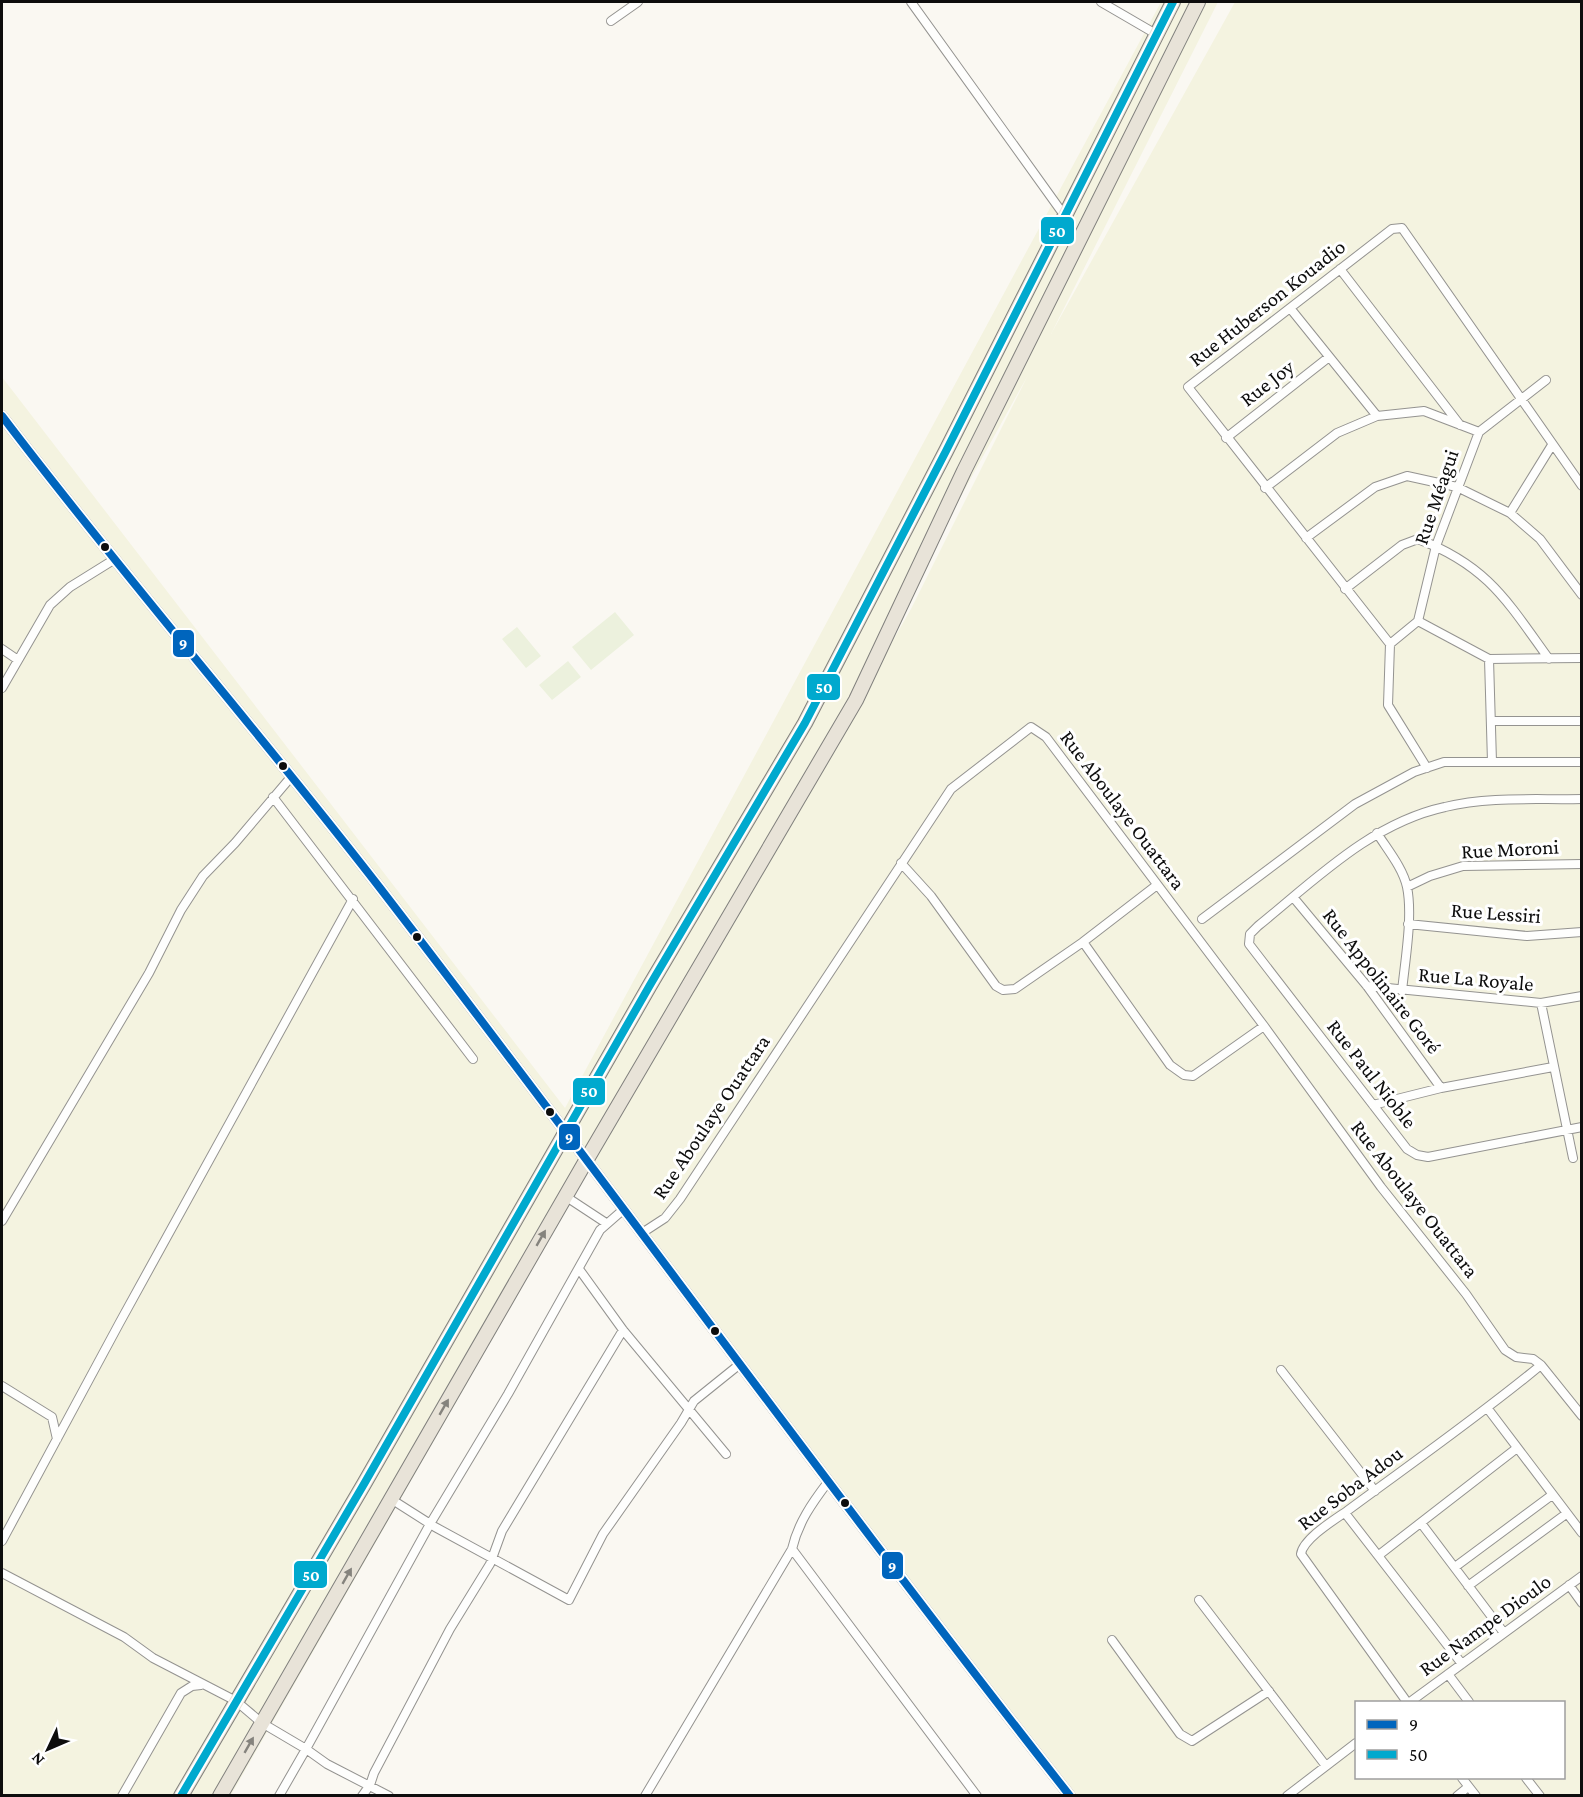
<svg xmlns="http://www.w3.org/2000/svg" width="1583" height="1797" font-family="'Crimson Pro',serif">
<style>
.farmland{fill:#f4f3e0;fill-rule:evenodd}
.pitch{fill:#ecf1dd}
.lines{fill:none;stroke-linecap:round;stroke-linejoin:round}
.minor-casing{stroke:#949390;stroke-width:10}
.tertiary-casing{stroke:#949390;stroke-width:12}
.trunk-casing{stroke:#81807d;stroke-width:16}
.minor{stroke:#fefefd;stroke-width:8}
.tertiary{stroke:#fefefd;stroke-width:9}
.trunk{stroke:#e8e3d8;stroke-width:14}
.bus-1-casing{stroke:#fff;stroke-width:12}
.bus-2-casing{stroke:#fff;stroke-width:12}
.bus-1{stroke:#0065bd;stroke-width:8}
.bus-2{stroke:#00a9ce;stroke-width:8}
.oneway{fill:#85837d}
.bus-dot{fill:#0d0d0d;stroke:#fff;stroke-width:2}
.labels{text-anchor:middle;stroke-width:6;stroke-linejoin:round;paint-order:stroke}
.street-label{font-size:21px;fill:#0d0d0d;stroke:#fff}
.line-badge{stroke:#fff;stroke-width:2}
.badge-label{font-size:16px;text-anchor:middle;font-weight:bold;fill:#fff}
</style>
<rect width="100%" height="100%" fill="#faf8f2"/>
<path class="farmland" d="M 1161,2 L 1218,2 L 1051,334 L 1235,2 L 1581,2 L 1581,1795 L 1065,1795 L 957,1659 L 589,1170 L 231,1795 L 2,1795 L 2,377 L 565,1108 ZM 1028,375 L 911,609 L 616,1123 L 615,1122 ZM 1356,1702 L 1564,1702 L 1564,1778 L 1356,1778 Z"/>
<path class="pitch" d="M 615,612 L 634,635 L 591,670 L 572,647 Z
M 517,627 L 541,656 L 526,668 L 502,639 Z
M 568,661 L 581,677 L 552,700 L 539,685 Z"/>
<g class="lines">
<defs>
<path id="minor" d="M 911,2 L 1064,215
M 1101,2 L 1156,34
M 611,21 L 638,2
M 1340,269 L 1460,425
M 1290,308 L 1377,416
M 1226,438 L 1329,357
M 1265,488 L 1337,433 L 1377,416 L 1424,411 L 1479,432
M 1510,513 L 1552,445
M 1306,538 L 1375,487 L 1407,476 L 1457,487 L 1510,513 L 1540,539 L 1582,595
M 1345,589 L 1402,545 L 1418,539 C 1488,566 1507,601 1549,659
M 1418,621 L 1489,659 L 1492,762
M 1390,644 L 1418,621 L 1436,546 L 1479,432 L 1546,380
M 2,649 L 18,660
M 1489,659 L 1582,658
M 2,688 L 50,605 L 70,587 L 115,559
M 1491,721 L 1582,721
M 1427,768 L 1388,705 L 1390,644 L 1188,387 L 1392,229 L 1402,228 L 1582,486
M 273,797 L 473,1059
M 1582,799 C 1536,800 1489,796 1445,807 C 1371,823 1315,880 1258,926 L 1250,934 L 1249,944 L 1407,1149 L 1417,1155 L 1428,1157 L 1582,1127
M 1377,833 C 1387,849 1403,868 1407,887 C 1413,916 1405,961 1402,991
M 901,863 L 931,896 L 996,986 L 1003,990 L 1015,989 L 1083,942 L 1170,1065 L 1184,1075 L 1193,1076 L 1264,1026
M 1407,887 L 1430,876 L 1463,866 L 1582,864
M 1293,897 L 1367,986 L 1441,1088
M 1202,919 L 1355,804 L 1414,772 L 1444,762 L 1582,762
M 1408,924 L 1527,936 L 1582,932
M 1083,942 L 1157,885
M 1367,986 L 1541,1003 L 1582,996
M 1541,1003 L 1573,1158
M 1373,1105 L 1441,1088 L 1553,1067
M 565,1196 L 606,1223
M 2,1221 L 149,973 L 181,910 L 203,876 L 235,843 L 291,777
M 642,1233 L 665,1218 L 680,1199 L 951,789 L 1031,727 L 1046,737 L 1264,1026 L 1381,1187 L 1466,1294 L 1505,1350 L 1516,1357 L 1533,1359 L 1541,1365 L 1582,1416
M 579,1269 L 623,1330 L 726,1454
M 1281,1370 L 1375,1491
M 2,1386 L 52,1417 L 57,1439
M 1488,1409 L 1582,1533
M 391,1499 L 435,1527 L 569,1600 L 603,1534 L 681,1423 L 694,1401 L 740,1364
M 1345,1513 L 1462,1664
M 1421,1523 L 1504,1633
M 2,1541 L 120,1322 L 353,899
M 792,1549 L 977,1796
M 1379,1555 L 1517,1448
M 1455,1567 L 1552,1495
M 2,1573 L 124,1637 L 153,1658 L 236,1701 L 262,1723 L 306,1749 L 327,1764 L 389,1796
M 1569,1585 L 1582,1603
M 1468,1586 L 1566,1514
M 1199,1600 L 1326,1766
M 1112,1640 L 1180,1734 L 1192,1741 L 1269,1691
M 1448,1674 L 1469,1702
M 1407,1702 L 1301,1554 C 1303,1539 1334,1520 1347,1511 C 1412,1463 1478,1417 1541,1365
M 1410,1702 L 1582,1576
M 1462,1778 L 1476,1796
M 1526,1778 L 1540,1796
M 122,1796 L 181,1693 L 192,1686 L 201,1685
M 279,1796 L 306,1749 L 430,1524 L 508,1394 L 600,1230 L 624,1209
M 362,1796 L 370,1785 L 374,1773 L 450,1629 L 490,1564 L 502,1531 L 623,1330
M 645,1796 L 792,1549 C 798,1523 812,1503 828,1482
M 1287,1796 L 1356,1743
M 1457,1796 L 1468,1787"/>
<path id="tertiary" d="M 2,416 C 124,577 257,729 380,888 C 612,1189 835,1497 1070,1796"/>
<path id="trunk" d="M 181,1796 L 364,1484 L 650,985 L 805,723 L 946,451 L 1173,2
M 220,1796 L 587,1159 L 856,700 L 964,471 L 1198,2"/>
</defs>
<use href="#minor" class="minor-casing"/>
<use href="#tertiary" class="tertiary-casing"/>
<use href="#trunk" class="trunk-casing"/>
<use href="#minor" class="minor"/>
<use href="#tertiary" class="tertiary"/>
<use href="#trunk" class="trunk"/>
<defs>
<path id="bus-1" d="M 2,416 C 124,577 257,729 380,888 C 612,1189 835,1497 1070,1796"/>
<path id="bus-2" d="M 181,1796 L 364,1484 L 650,985 L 805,723 L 946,451 L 1173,2"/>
</defs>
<use href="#bus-1" class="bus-1-casing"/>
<use href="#bus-2" class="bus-2-casing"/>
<use href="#bus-1" class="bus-1"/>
<use href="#bus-2" class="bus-2"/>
</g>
<defs><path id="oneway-solid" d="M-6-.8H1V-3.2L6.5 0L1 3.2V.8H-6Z" transform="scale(1.5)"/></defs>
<g class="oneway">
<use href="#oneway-solid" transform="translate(541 1238) rotate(-60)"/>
<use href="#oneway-solid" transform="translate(444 1407) rotate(-60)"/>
<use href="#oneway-solid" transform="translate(347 1576) rotate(-60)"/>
<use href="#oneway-solid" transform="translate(249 1745) rotate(-60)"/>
</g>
<g class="bus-dot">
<circle cx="105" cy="547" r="5"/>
<circle cx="283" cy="766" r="5"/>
<circle cx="417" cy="937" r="5"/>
<circle cx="550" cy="1112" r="5"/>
<circle cx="715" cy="1331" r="5"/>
<circle cx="845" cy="1503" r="5"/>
</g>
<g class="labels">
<g class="street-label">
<text transform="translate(1267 303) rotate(-38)" y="7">Rue Huberson Kouadio</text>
<text transform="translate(1267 383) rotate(-38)" y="7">Rue Joy</text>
<text transform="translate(1436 497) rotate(-71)" y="7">Rue Méagui</text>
<text transform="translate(1123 810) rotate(53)" y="7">Rue Aboulaye Ouattara</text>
<text transform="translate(1510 849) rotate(-3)" y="7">Rue Moroni</text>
<text transform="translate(1496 913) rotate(4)" y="7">Rue Lessiri</text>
<text transform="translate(1476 979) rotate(5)" y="7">Rue La Royale</text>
<text transform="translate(1382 981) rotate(52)" y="7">Rue Appolinaire Goré</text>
<text transform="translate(1372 1074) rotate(52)" y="7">Rue Paul Nioble</text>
<text transform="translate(711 1117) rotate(-56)" y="7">Rue Aboulaye Ouattara</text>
<text transform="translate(1415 1199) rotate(52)" y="7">Rue Aboulaye Ouattara</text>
<text transform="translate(1350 1488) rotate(-37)" y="7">Rue Soba Adou</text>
<text transform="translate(1485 1625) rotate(-36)" y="7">Rue Nampe Dioulo</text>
</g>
</g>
<g class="line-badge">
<rect x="1040" y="216" width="35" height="29" rx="6" fill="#00a9ce"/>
<rect x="172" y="629" width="23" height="29" rx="6" fill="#0065bd"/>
<rect x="806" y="673" width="35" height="28" rx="6" fill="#00a9ce"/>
<rect x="572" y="1077" width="34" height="29" rx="6" fill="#00a9ce"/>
<rect x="558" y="1123" width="23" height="28" rx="6" fill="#0065bd"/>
<rect x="881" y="1551" width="23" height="29" rx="6" fill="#0065bd"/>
<rect x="293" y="1560" width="35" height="29" rx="6" fill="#00a9ce"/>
</g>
<g class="badge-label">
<text x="1057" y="237">50</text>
<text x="183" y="649">9</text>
<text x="824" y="693">50</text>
<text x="589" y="1097">50</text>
<text x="569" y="1143">9</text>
<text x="892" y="1572">9</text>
<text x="311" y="1581">50</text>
</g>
<rect width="1583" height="1797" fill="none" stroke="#0d0d0d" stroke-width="6"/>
<rect x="1355" y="1701" width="210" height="78" fill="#ffffff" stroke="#9e9e9e" stroke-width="1.5"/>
<rect x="1367" y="1720" width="30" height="9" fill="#0065bd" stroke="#9e9e9e" stroke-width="1.5"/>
<text x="1409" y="1731" font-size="18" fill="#0d0d0d">9</text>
<rect x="1367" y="1750" width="30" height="9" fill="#00a9ce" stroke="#9e9e9e" stroke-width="1.5"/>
<text x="1409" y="1761" font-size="18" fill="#0d0d0d">50</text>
<g transform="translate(48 1749) rotate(226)" stroke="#ffffff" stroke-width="4.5" paint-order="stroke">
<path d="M0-4.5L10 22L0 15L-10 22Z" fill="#0d0d0d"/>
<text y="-9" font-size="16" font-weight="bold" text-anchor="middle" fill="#0d0d0d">N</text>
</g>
</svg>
